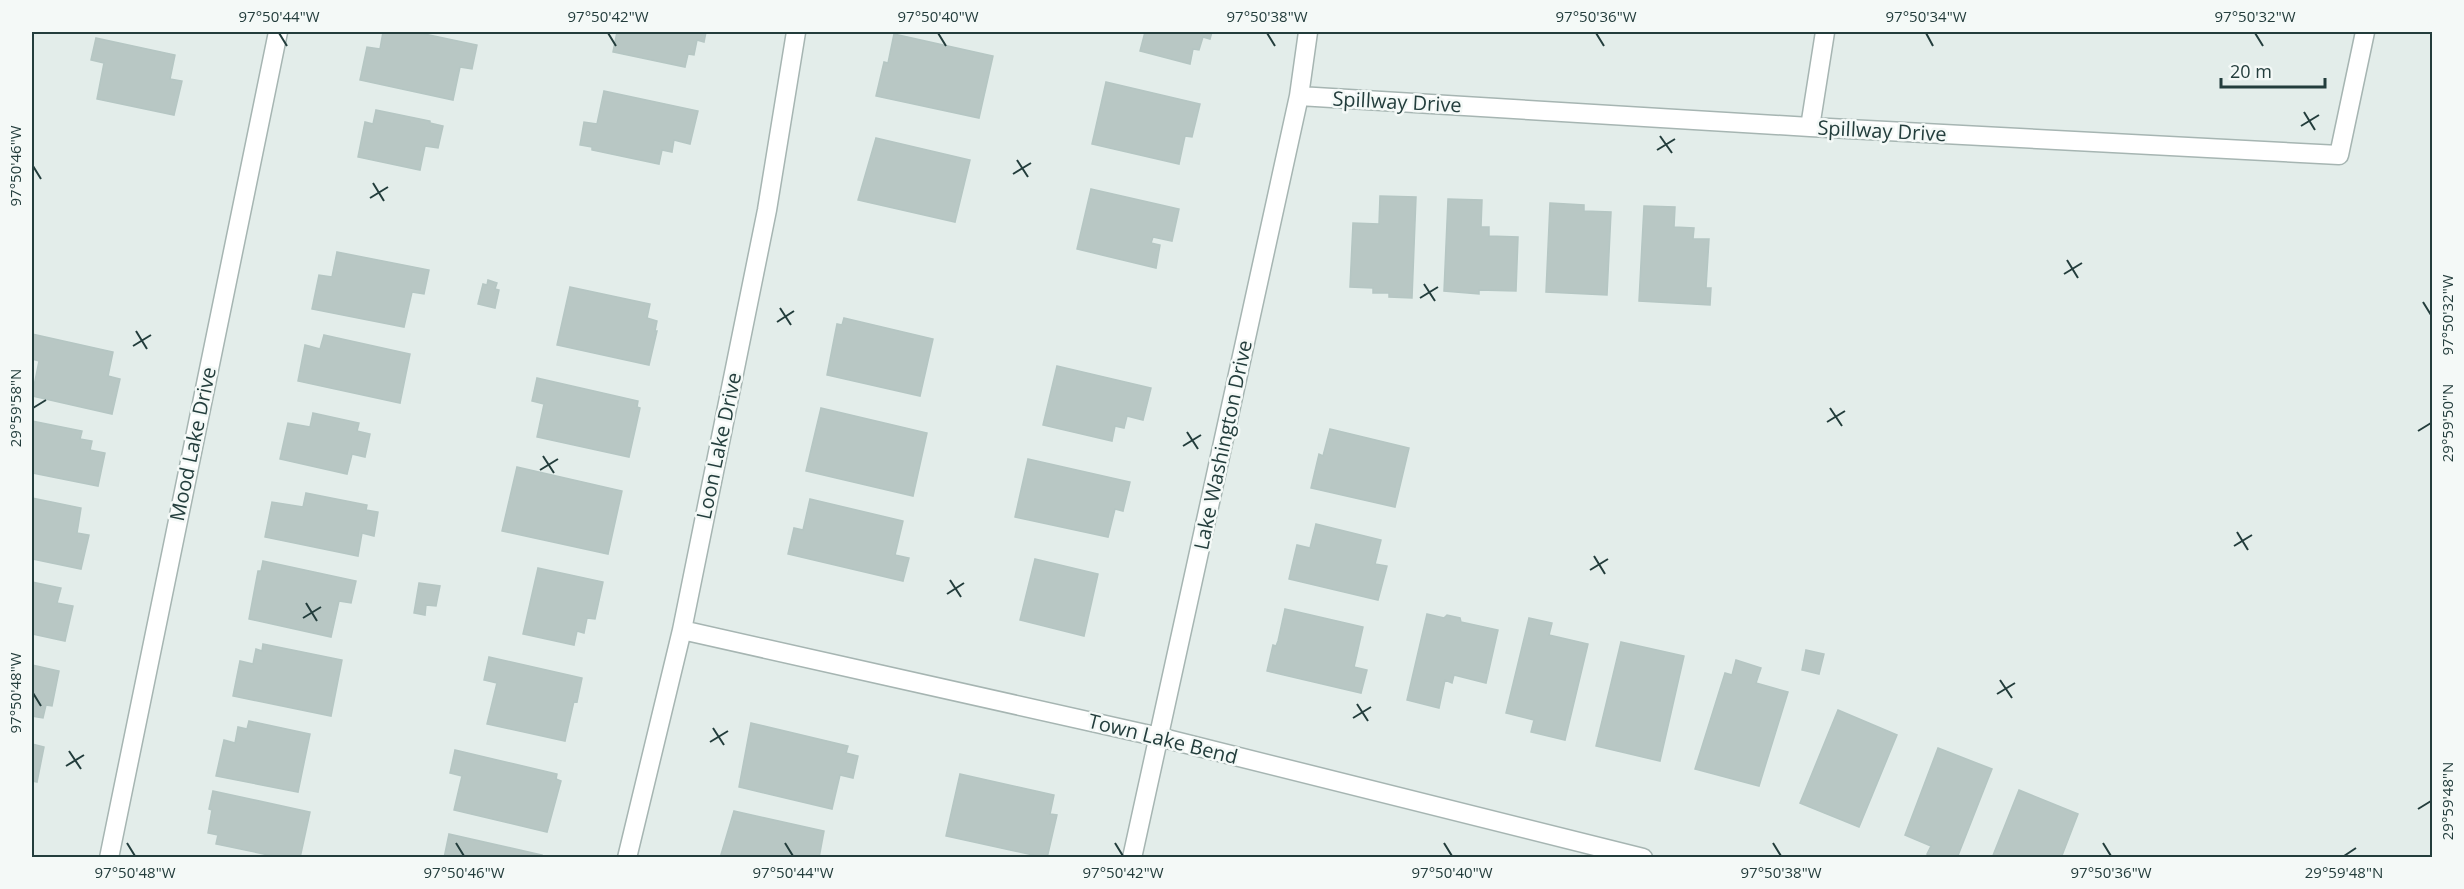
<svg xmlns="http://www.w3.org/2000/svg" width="2464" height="889" font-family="'Open Sans',sans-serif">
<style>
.building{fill:#b8c7c4;stroke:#b5c6c3;stroke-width:1.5}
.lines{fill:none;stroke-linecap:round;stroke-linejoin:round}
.minor-casing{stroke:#a6b5b2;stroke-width:21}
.minor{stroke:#fff;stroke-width:18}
.ticks{fill:none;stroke:#233d3c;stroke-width:2}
.labels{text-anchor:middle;stroke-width:5;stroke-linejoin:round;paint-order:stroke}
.street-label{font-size:20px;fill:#233d3c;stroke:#f4f9f7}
.neatline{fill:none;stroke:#233d3c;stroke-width:2}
.ticks-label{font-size:15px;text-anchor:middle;fill:#233d3c}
</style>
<rect width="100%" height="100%" fill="#e3edea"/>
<path class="building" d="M 383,32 L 415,32 L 477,45 L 472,69 L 460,67 L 453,100 L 360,80 L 367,47 L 380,49 Z
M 617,32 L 706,32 L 704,42 L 697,40 L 694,55 L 688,54 L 685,67 L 613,52 Z
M 1145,32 L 1212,32 L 1210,39 L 1203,37 L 1199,50 L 1193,49 L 1190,64 L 1140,51 Z
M 894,34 L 993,56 L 979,118 L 876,96 L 884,62 L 888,63 Z
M 96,38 L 175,55 L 170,79 L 182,81 L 174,115 L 97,99 L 104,63 L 91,60 Z
M 1106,82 L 1200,104 L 1192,137 L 1185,136 L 1179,164 L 1092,144 Z
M 604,91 L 698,111 L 690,144 L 674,140 L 672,152 L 662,150 L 659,164 L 592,150 L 592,147 L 580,145 L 584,122 L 597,124 Z
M 376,110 L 430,121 L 430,123 L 443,126 L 438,148 L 425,146 L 420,170 L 358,157 L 365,122 L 373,124 Z
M 876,138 L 970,160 L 955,222 L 858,200 Z
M 1091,189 L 1179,209 L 1172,241 L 1153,237 L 1151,243 L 1160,245 L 1156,268 L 1077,249 Z
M 1380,196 L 1416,197 L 1412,298 L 1389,297 L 1389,293 L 1373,293 L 1373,288 L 1350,287 L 1353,223 L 1379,224 Z
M 1448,199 L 1482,200 L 1481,227 L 1489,227 L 1489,236 L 1518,237 L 1516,291 L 1479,290 L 1479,294 L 1444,291 Z
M 1550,203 L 1584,205 L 1584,211 L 1611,212 L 1607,295 L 1546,292 Z
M 1644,206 L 1675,207 L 1674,227 L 1694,228 L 1693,239 L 1709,239 L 1706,288 L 1711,288 L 1710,305 L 1639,301 Z
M 337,252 L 429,270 L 424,294 L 412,292 L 404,327 L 312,309 L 319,275 L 332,277 Z
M 488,280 L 497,283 L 495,289 L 499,290 L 495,308 L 478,304 L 483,284 L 487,285 Z
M 570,287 L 650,304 L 647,318 L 657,321 L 655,331 L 657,331 L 649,365 L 557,345 Z
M 844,318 L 933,339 L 920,396 L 827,375 L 837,324 L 842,325 Z
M 32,334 L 113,352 L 108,376 L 120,379 L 112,414 L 32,396 L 39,361 L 32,359 Z
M 324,335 L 410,354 L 400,403 L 298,381 L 305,345 L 320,349 Z
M 1057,366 L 1151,388 L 1143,420 L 1127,416 L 1124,428 L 1115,426 L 1112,441 L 1043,425 Z
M 537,378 L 638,401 L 637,407 L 640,408 L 629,457 L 537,437 L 544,404 L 532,401 Z
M 821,408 L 927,433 L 913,496 L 806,471 Z
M 313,413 L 359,423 L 357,431 L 370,434 L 365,457 L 352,454 L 347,474 L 280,459 L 288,423 L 310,427 Z
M 32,421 L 82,431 L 80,439 L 92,441 L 90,450 L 105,453 L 98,486 L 32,473 Z
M 1330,429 L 1409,448 L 1395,507 L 1311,488 L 1319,454 L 1323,456 Z
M 1028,459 L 1130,482 L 1123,511 L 1115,509 L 1108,537 L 1015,517 Z
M 517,467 L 622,491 L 608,554 L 502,531 Z
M 306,493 L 367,505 L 366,510 L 378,512 L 374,536 L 362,533 L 358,556 L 265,537 L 272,502 L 303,507 Z
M 32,498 L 81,508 L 77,533 L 89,535 L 81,569 L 32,559 Z
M 810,499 L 903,521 L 895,555 L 909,558 L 903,581 L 788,554 L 794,528 L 803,530 Z
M 1316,524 L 1381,540 L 1375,564 L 1387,566 L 1378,600 L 1289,579 L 1297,545 L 1310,548 Z
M 1035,559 L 1098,574 L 1084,636 L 1020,620 Z
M 263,561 L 356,581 L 351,603 L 339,601 L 331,637 L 249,619 L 258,571 L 261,571 Z
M 538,568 L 603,582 L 595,619 L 587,618 L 584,633 L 577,631 L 574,645 L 523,634 Z
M 32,582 L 61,588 L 57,603 L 73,606 L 65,641 L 32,634 Z
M 419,583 L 440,586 L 436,606 L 426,605 L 425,615 L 414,613 Z
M 1285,609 L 1363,627 L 1354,667 L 1367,670 L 1361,693 L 1267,671 L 1273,645 L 1276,646 L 1278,641 Z
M 1427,614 L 1444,618 L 1447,615 L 1460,618 L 1461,622 L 1498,630 L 1486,683 L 1454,675 L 1452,683 L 1445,680 L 1439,708 L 1407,700 Z
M 1529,618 L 1552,623 L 1549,635 L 1588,644 L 1565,740 L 1531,732 L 1534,720 L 1506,713 Z
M 1621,642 L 1684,656 L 1660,761 L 1596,746 Z
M 263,644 L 342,660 L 331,716 L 233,696 L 240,661 L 253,664 L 256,649 L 262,651 Z
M 1806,650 L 1824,654 L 1819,674 L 1802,670 Z
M 489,657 L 582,678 L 577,702 L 574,701 L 565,741 L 487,724 L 497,683 L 484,680 Z
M 1736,660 L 1761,668 L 1756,683 L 1788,692 L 1759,786 L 1695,769 L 1725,673 L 1732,675 Z
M 32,665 L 59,671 L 52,706 L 46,705 L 43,718 L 32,716 Z
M 1838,710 L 1897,735 L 1859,827 L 1800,803 Z
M 249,721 L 310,734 L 298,792 L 216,776 L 224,740 L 235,743 L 238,727 L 247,729 Z
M 751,723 L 848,746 L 846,753 L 858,756 L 853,778 L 840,775 L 832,809 L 739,787 Z
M 32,744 L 44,747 L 37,782 L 32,781 Z
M 1938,748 L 1992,769 L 1957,858 L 1937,858 L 1927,854 L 1931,846 L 1905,835 Z
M 455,750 L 557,774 L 556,779 L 561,781 L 547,832 L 454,810 L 462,776 L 450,773 Z
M 960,774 L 1054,795 L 1050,814 L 1057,815 L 1047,858 L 946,836 Z
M 2019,790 L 2078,814 L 2061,858 L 1992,858 Z
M 213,791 L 310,812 L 300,858 L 283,858 L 216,844 L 218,835 L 208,833 L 212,810 L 209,809 Z
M 734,811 L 824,831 L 819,858 L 720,858 Z
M 449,834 L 542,855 L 541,858 L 444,858 Z"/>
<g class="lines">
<defs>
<path id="minor" d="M 1299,96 L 1810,127 L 2339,155 L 2365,32
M 1810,127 L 1825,32
M 682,630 L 1159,737 L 1643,858
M 109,858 L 278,32
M 627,858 L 682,630 L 767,210 L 796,32
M 1132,858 L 1299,96 L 1308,32"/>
</defs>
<use href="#minor" class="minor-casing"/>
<use href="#minor" class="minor"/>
</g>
<path class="ticks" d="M 279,33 L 287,46M 608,33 L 616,46M 938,33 L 946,46M 1267,33 L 1275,46M 1596,33 L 1604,46M 1926,33 L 1933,46M 2255,33 L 2263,46M 2304,112 L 2315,130M 2301,126 L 2319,115M 1660,136 L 1672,153M 1657,150 L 1675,139M 1017,160 L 1028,177M 33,166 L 41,179M 1013,174 L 1031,163M 373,183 L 384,201M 370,198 L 388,187M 2067,260 L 2078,278M 2064,274 L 2082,263M 1424,284 L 1435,301M 1420,298 L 1438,287M 2423,302 L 2431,315M 780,308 L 791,325M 777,322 L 794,311M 136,331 L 147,349M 133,346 L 151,335M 33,408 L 46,400M 1830,408 L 1842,426M 1827,422 L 1845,411M 2418,431 L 2431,423M 1187,432 L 1198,449M 1183,446 L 1201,435M 543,456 L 554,473M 540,470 L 558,459M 2237,532 L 2248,550M 2234,546 L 2252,535M 1594,556 L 1605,574M 1590,570 L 1608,559M 950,580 L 961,597M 947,594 L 964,583M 306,603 L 317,621M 303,618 L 321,607M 2000,680 L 2012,698M 33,693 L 41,706M 1997,694 L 2015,683M 1357,704 L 1368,721M 1353,718 L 1371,707M 713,728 L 724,745M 710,742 L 728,731M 69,751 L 81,769M 66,766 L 84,755M 2418,809 L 2431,801M 127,843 L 135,856M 456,843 L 464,856M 785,843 L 793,856M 1115,843 L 1123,856M 1444,843 L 1452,856M 1773,843 L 1781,856M 2103,843 L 2111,856M 2344,856 L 2356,848"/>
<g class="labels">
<g class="street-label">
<text transform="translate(1397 102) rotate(3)" y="7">Spillway Drive</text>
<text transform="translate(1882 131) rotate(3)" y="7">Spillway Drive</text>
<text transform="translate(193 444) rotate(-78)" y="7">Mood Lake Drive</text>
<text transform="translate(1223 445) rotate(-78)" y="7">Lake Washington Drive</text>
<text transform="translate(719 446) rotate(-78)" y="7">Loon Lake Drive</text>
<text transform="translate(1163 739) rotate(14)" y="7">Town Lake Bend</text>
</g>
</g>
<rect width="2464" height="889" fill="none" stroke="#f4f9f7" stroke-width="66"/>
<path d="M2221 78v9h104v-9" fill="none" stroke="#233d3c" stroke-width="3"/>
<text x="2230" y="78" font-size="18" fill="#233d3c" stroke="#f4f9f7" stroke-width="4.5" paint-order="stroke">20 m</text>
<rect x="33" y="33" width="2398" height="823" class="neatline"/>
<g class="ticks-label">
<text x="279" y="22">97°50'44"W</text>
<text x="608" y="22">97°50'42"W</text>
<text x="938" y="22">97°50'40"W</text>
<text x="1267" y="22">97°50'38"W</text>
<text x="1596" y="22">97°50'36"W</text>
<text x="1926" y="22">97°50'34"W</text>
<text x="2255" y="22">97°50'32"W</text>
<text transform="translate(16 166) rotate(-90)" y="5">97°50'46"W</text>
<text transform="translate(2448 315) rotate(-90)" y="5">97°50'32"W</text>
<text transform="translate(16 408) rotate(-90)" y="5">29°59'58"N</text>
<text transform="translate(2448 423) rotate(-90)" y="5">29°59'50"N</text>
<text transform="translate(16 693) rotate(-90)" y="5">97°50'48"W</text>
<text transform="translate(2448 801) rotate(-90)" y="5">29°59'48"N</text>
<text x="135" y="878">97°50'48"W</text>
<text x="464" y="878">97°50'46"W</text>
<text x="793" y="878">97°50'44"W</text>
<text x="1123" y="878">97°50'42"W</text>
<text x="1452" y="878">97°50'40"W</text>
<text x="1781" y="878">97°50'38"W</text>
<text x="2111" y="878">97°50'36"W</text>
<text x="2344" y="878">29°59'48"N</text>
</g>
</svg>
